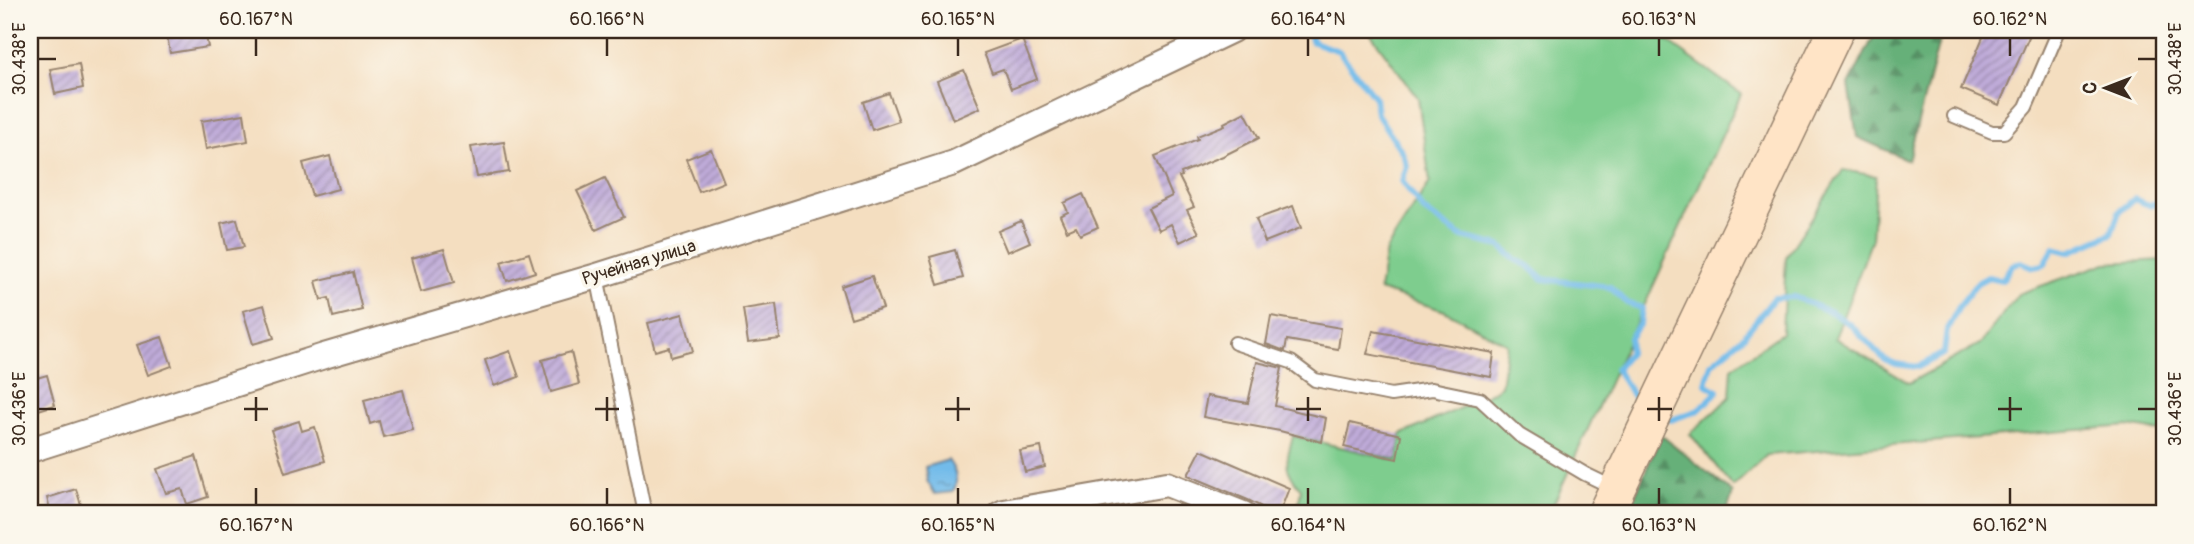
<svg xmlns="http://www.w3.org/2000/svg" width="2194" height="544" font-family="Pangolin,sans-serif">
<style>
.green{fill:#7ecd8e;stroke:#5c7c56;stroke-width:2}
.forest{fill:url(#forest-firs);stroke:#506d4c;stroke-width:2}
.water{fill:url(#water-ripples);stroke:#567284;stroke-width:2}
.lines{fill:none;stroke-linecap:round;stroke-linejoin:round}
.stream{stroke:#72bbea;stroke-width:6}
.building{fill:url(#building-hatch)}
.lane-casing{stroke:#98846f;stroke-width:16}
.street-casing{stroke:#98846f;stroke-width:28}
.secondary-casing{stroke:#98846f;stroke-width:38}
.lane{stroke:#fff;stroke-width:12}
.street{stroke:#fff;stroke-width:24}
.secondary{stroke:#ffe4c6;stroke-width:35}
.ticks{fill:none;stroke:#3b2a1e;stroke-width:2.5}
.labels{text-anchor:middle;stroke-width:7;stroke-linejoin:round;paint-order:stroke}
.street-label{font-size:18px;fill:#3b2a1e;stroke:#fbf7ec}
.neatline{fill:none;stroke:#3b2a1e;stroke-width:2.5}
.ticks-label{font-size:18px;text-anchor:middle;fill:#3b2a1e}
</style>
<defs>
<pattern id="forest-firs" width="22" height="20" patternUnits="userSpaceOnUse" patternTransform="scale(1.75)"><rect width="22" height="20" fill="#66b079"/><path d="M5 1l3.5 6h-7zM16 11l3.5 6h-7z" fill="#558f63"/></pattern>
<pattern id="water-ripples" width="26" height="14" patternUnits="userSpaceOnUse" patternTransform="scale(1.75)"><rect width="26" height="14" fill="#72bbea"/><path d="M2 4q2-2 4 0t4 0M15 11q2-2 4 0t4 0" fill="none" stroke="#5f98bd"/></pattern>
<pattern id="building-hatch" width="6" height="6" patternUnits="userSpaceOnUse" patternTransform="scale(1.75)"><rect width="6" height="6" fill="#bfabd9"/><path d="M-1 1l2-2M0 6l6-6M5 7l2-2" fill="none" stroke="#9c8baf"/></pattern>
</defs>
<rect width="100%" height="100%" fill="#fbf7ec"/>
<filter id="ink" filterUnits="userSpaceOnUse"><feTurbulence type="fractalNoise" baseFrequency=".0143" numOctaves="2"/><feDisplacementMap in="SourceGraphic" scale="14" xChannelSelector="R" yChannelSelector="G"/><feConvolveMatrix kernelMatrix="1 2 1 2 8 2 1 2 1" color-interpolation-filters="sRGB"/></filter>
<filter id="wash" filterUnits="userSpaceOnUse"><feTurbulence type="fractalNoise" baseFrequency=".00686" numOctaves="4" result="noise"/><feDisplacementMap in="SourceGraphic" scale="28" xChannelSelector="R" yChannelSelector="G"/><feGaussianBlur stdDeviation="1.57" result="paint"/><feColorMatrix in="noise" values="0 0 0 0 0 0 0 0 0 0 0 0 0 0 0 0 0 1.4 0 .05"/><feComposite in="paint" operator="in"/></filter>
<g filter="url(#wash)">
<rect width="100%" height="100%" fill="#f4dec0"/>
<path class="green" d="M 1368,30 L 1670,30 L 1666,40 L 1741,94 L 1549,514 L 1297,514 L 1301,489 C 1282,468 1286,461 1293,436 L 1397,460 L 1401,435 L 1480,399 L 1501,386 L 1507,344 L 1445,311 L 1379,290 L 1386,250 L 1430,182 L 1418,98 Z
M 1843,170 L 1876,176 L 1872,239 L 1835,338 L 1909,383 L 1980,344 L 2018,294 L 2106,263 L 2164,260 L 2164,432 L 2128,426 L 1767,455 L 1733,487 L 1690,434 L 1730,397 L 1732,368 L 1782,333 L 1786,257 Z"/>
<path class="forest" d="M 1877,30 L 1942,30 L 1908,160 L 1857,137 L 1849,85 Z
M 1661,435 L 1733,493 L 1726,514 L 1627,514 Z"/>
<path class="water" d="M 948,460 C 956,471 959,480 953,492 L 935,494 L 927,481 L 925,467 Z"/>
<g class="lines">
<path class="stream" d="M 1308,30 L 1313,42 L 1339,51 L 1375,98 L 1377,114 L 1402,152 L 1407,166 L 1402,181 L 1424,211 L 1462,237 L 1500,246 L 1516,260 L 1529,266 L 1543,279 L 1610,287 L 1627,303 L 1642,308 L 1640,323 L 1630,338 L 1629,353 L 1616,369 L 1634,397 L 1646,404
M 1664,416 L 1671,420 L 1699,410 L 1718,391 L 1706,384 L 1711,364 L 1743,337 L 1774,298 L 1794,297 L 1831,312 L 1851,325 L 1884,359 L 1896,364 L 1918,367 L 1944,353 L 1947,329 L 1960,305 L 1977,283 L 1988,277 L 2002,280 L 2012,265 L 2021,262 L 2033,267 L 2044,265 L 2054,248 L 2069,252 L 2111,234 L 2119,212 L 2134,199 L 2149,205 L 2164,201"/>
</g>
<g id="blocks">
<path class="building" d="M 166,30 L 205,30 L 208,47 L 170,53 Z
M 1986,30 L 2032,30 L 1999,105 L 1961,89 Z
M 1022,39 L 1037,79 L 1011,89 L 1003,69 L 992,73 L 984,53 Z
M 79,64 L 83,88 L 55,94 L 50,69 Z
M 964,70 L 980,108 L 953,120 L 937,81 Z
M 889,93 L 899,121 L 872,130 L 863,102 Z
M 1245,112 L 1259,138 L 1223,156 L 1181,173 L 1182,176 L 1179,177 L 1194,207 L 1187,210 L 1199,233 L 1180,242 L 1171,224 L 1159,230 L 1148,208 L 1172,196 L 1155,156 L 1198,139 L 1197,136 L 1225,125 L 1224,123 Z
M 244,114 L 248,141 L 206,149 L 201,121 Z
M 504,142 L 509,172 L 477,177 L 471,147 Z
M 711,149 L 724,182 L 699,192 L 686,159 Z
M 330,156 L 338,189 L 312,196 L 303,163 Z
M 605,178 L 624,217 L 596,230 L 577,191 Z
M 1083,194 L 1098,227 L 1080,235 L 1076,227 L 1067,231 L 1060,216 L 1068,212 L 1064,203 Z
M 1293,206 L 1301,228 L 1265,242 L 1256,219 Z
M 237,219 L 244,247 L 227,250 L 221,223 Z
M 1021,221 L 1030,242 L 1007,252 L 998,231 Z
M 444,249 L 454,283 L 421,292 L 412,258 Z
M 955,250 L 963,278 L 938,285 L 930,257 Z
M 529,253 L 535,272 L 507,281 L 501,262 Z
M 353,272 L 362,310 L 333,317 L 329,298 L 321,300 L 316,281 Z
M 872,276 L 883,308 L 851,318 L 841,286 Z
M 776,304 L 780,339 L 748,343 L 743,309 Z
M 264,305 L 274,338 L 253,344 L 243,311 Z
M 683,314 L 693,351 L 671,357 L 669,347 L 655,351 L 648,323 Z
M 1271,316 L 1341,328 L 1338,349 L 1287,340 L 1285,351 L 1266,344 Z
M 1373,331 L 1494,353 L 1491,377 L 1367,354 Z
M 162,337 L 172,366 L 148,375 L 137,345 Z
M 510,351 L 519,377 L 494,386 L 485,360 Z
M 571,352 L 579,384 L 551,392 L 542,360 Z
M 1257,362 L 1282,368 L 1275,406 L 1326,418 L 1322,442 L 1280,431 L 1203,417 L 1207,396 L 1248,403 Z
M 47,375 L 55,405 L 35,411 L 30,392 L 30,380 Z
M 403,390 L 413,430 L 383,437 L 379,421 L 370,424 L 364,400 Z
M 299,421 L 302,431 L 315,427 L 325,461 L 285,473 L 271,430 Z
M 1350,423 L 1401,435 L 1397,459 L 1344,447 Z
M 1041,447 L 1045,467 L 1025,472 L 1020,451 Z
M 1201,450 L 1289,488 L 1279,514 L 1275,514 L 1248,500 L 1188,475 Z
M 196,456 L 208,497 L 187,504 L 182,489 L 166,493 L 157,469 Z
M 76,489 L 84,514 L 51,514 L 47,498 Z
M 1179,505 L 1202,514 L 1175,514 Z"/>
</g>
</g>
<g filter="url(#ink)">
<use href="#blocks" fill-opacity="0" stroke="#98846f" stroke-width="2"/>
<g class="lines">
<defs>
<path id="lane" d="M 1954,116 L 1992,132 L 2004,132 L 2026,107 L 2059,30
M 597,276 L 645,514
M 1235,343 L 1291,362 L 1315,380 L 1391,395 L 1432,389 L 1480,399 L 1519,435 L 1585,474 L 1616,489"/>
<path id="street" d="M 30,450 L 324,356 L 597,276 L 954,163 L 1232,30
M 1000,514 L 1004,512 L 1167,484 L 1243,514"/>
<path id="secondary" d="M 1605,514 L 1836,30"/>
</defs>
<use href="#lane" class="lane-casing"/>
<use href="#street" class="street-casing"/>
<use href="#secondary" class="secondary-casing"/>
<use href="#lane" class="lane"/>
<use href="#street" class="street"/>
<use href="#secondary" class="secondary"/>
</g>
</g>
<path class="ticks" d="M 256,38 L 256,56M 607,38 L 607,56M 958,38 L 958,56M 1308,38 L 1308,56M 1659,38 L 1659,56M 2010,38 L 2010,56M 38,59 L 56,59M 2138,59 L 2156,59M 256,397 L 256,421M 607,397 L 607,421M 958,397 L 958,421M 1308,397 L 1308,421M 1659,397 L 1659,421M 2010,397 L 2010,421M 38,409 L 56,409M 244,409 L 268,409M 595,409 L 619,409M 945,409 L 970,409M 1296,409 L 1321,409M 1647,409 L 1672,409M 1998,409 L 2022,409M 2138,409 L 2156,409M 256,488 L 256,505M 607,488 L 607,505M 958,488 L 958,505M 1308,488 L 1308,505M 1659,488 L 1659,505M 2010,488 L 2010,505"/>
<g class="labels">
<g class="street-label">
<text transform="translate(639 262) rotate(-17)" y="6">Ручейная улица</text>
</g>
</g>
<rect width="2194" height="544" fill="none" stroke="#fbf7ec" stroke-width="77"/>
<g transform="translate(2106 88) rotate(270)" stroke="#fbf7ec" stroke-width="5" paint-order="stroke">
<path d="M0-5L12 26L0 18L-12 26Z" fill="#3b2a1e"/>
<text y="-10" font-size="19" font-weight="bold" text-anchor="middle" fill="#3b2a1e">С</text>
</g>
<rect x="38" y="38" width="2118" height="467" class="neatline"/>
<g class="ticks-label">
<text x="256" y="25">60.167°N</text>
<text x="607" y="25">60.166°N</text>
<text x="958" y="25">60.165°N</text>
<text x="1308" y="25">60.164°N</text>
<text x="1659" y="25">60.163°N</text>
<text x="2010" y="25">60.162°N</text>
<text transform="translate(2175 59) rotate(-90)" y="6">30.438°E</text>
<text transform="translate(19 59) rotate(-90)" y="6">30.438°E</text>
<text transform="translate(2175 409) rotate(-90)" y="6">30.436°E</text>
<text transform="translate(19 409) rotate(-90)" y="6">30.436°E</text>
<text x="256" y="531">60.167°N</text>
<text x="607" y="531">60.166°N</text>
<text x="958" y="531">60.165°N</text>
<text x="1308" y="531">60.164°N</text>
<text x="1659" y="531">60.163°N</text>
<text x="2010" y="531">60.162°N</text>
</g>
</svg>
